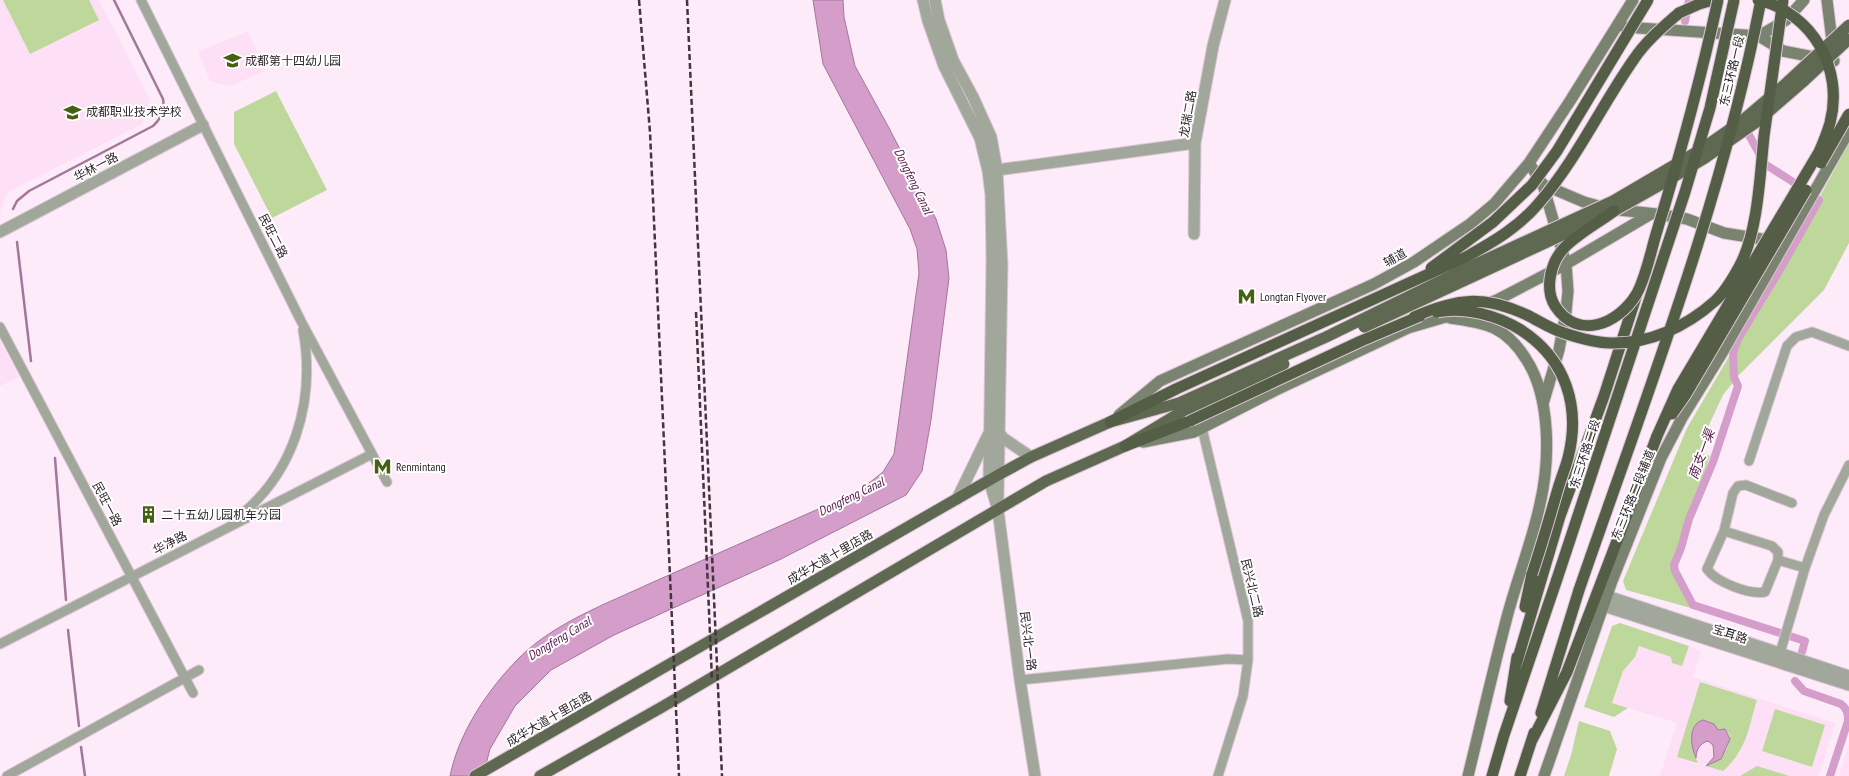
<svg xmlns="http://www.w3.org/2000/svg" width="1849" height="776" font-family="'PT Sans Narrow','Noto Sans SC',sans-serif">
<style>
.built{fill:#fddff6}
.green{fill:#bed89c}
.water{fill:#d59dca;stroke:#a27799}
.lines{fill:none;stroke-linecap:round;stroke-linejoin:round}
.stream{stroke:#a27799;stroke-width:2.5}
.canal{stroke:#d59dca;stroke-width:8}
.minor-casing{stroke:#d8c6d3;stroke-width:11}
.tertiary-casing{stroke:#d8c6d3;stroke-width:13}
.secondary-casing{stroke:#d8c6d3;stroke-width:13}
.primary-casing{stroke:#d8c6d3;stroke-width:13}
.trunk-casing{stroke:#d8c6d3;stroke-width:13}
.minor{stroke:#a1a79a;stroke-width:9}
.tertiary{stroke:#a1a79a;stroke-width:11}
.secondary{stroke:#7a8370;stroke-width:11}
.primary{stroke:#5f6952;stroke-width:11}
.trunk{stroke:#545e46;stroke-width:11}
.rail{stroke:#41353e;stroke-width:2.5;stroke-dasharray:6 3;stroke-linecap:butt}
.primary-bridge-casing{stroke:#d8c6d3;stroke-width:13;stroke-linecap:butt}
.trunk-bridge-casing{stroke:#d8c6d3;stroke-width:13;stroke-linecap:butt}
.primary-bridge{stroke:#5f6952;stroke-width:11}
.trunk-bridge{stroke:#545e46;stroke-width:11}
.labels{text-anchor:middle;stroke-width:4;stroke-linejoin:round;paint-order:stroke}
.poi-label{font-size:12px;fill:#2a1f27;stroke:#fff;text-anchor:start}
.street-label{font-size:12px;fill:#2a1f27;stroke:#fff}
.water-label{font-size:13px;font-style:italic;fill:#58174f;stroke:#fff}
</style>
<rect width="100%" height="100%" fill="#feebf9"/>
<path class="built" d="M 0,0 L 99,0 L 150,100 L 142,124 L 8,192 L 2,205 L 0,216 Z
M 248,31 L 265,71 L 230,86 L 210,81 L 198,52 Z
M 0,340 L 19,377 L 0,386 Z
M 1639,646 L 1671,657 L 1682,666 L 1689,646 L 1701,652 L 1693,677 L 1835,723 L 1819,776 L 1660,776 L 1677,723 L 1612,703 L 1623,671 L 1635,657 Z
M 1849,743 L 1849,776 L 1839,776 Z"/>
<path class="green" d="M 3,0 L 89,0 L 99,20 L 30,54 Z
M 276,91 L 327,190 L 272,218 L 234,144 L 234,112 Z
M 1849,143 L 1849,243 L 1824,290 L 1738,376 L 1723,395 L 1709,425 L 1700,452 L 1710,456 L 1672,568 L 1691,608 L 1626,590 L 1623,581 L 1687,428 L 1785,261 Z
M 1620,623 L 1689,646 L 1682,666 L 1672,663 L 1671,657 L 1639,646 L 1635,657 L 1623,671 L 1612,703 L 1628,708 L 1614,717 L 1584,707 L 1612,626 Z
M 1700,682 L 1757,700 C 1748,729 1747,750 1723,771 L 1706,766 C 1718,763 1730,749 1730,736 L 1725,729 L 1717,730 L 1714,724 L 1705,720 L 1694,754 L 1698,763 L 1677,757 Z
M 1775,709 L 1825,725 L 1812,767 L 1762,751 Z
M 1579,721 L 1610,731 L 1617,749 L 1609,776 L 1564,776 L 1571,755 Z
M 1757,766 L 1789,776 L 1740,776 Z"/>
<path class="water" d="M 813,0 L 843,0 L 844,17 L 855,66 L 889,128 L 936,219 L 946,250 L 949,278 L 931,420 L 922,471 L 906,495 L 779,560 L 614,635 L 551,670 L 515,706 L 490,749 L 483,776 L 450,776 C 459,732 488,689 520,657 C 556,622 606,604 651,583 C 720,552 790,522 859,491 L 883,472 L 894,454 L 919,273 L 917,249 L 910,229 L 823,64 Z
M 1703,720 L 1714,724 L 1718,730 L 1725,729 L 1730,739 L 1721,759 L 1706,766 L 1714,757 L 1713,745 L 1708,741 C 1700,743 1696,750 1696,758 C 1691,747 1687,725 1703,720 Z"/>
<g class="lines">
<path class="stream" d="M 13,209 L 17,201 L 29,191 L 153,126 C 162,118 165,110 163,99 L 114,0
M 17,242 L 31,361
M 55,458 L 66,600
M 68,630 L 79,726
M 81,747 L 85,776"/>
<path class="canal" d="M 1685,21 L 1689,0
M 1744,126 L 1765,164 L 1793,182
M 1802,652 L 1805,641 L 1693,605 L 1675,571 L 1674,565 L 1681,548 L 1689,519 L 1713,462 L 1738,386 L 1734,377 L 1733,352 L 1738,339 L 1781,268 L 1819,200
M 1795,681 L 1804,691 L 1841,704 C 1847,709 1848,713 1848,721 L 1830,776"/>
<defs>
<path id="minor" d="M 141,0 L 301,321 L 387,482
M 0,327 L 193,693
M 1202,428 L 1248,621 L 1248,660 L 1243,696 L 1218,776
M 1749,461 L 1787,346 L 1796,337 L 1812,332 L 1849,346
M 234,520 C 294,476 316,402 303,330
M 1724,531 L 1772,546 L 1778,552 L 1778,560 L 1805,568
M 1778,560 L 1765,592 C 1749,595 1716,582 1707,569 L 1724,531 L 1733,493 L 1738,486 L 1746,485 L 1792,503
M 0,644 L 372,454
M 1780,653 L 1805,568 L 1824,515 L 1849,465
M 1020,680 L 1228,659 L 1248,660
M 7,776 L 199,670"/>
<path id="tertiary" d="M 923,0 L 928,21 L 944,66 L 980,138 L 988,171 L 991,195 L 992,259 L 989,480 L 998,510 L 1020,680 L 1035,776
M 935,0 L 939,20 L 953,60 L 973,97 L 991,137 L 997,170 L 1002,265 L 998,499
M 990,171 L 1195,143
M 0,232 L 203,125
M 1194,234 L 1195,143 L 1213,46 L 1225,0
M 998,431 L 1003,438 L 1031,457
M 957,499 L 988,435
M 1607,596 L 1849,676
M 1604,606 L 1849,685"/>
<path id="secondary" d="M 1827,0 L 1833,49
M 1624,27 L 1759,36 L 1783,51 L 1834,61
M 1759,36 L 1786,20 L 1804,0
M 1529,163 L 1543,185 L 1566,264 L 1568,291 L 1566,312 L 1559,350 L 1543,404
M 1544,185 L 1584,202 L 1609,209 L 1657,214 L 1687,219 L 1724,233 L 1774,241
M 1486,304 L 1497,300 L 1566,264 L 1651,214
M 1450,318 C 1465,320 1480,322 1494,328 C 1508,335 1518,346 1526,359 C 1551,397 1550,461 1540,504 C 1532,542 1517,579 1507,617 C 1493,670 1481,723 1468,776
M 1119,415 L 1160,381 L 1374,284 L 1414,262 L 1470,224 L 1494,204 L 1529,163 L 1570,101 L 1633,0
M 1143,442 L 1194,432 L 1278,389 L 1408,328 L 1466,311
M 1544,776 L 1612,581 L 1661,458 L 1683,416 L 1722,353 L 1849,131"/>
<path id="primary" d="M 475,776 L 1000,474 L 1031,457 L 1110,422 L 1179,403
M 540,776 L 662,707 L 1046,481 L 1125,446 L 1183,411"/>
<path id="trunk" d="M 1679,13 L 1699,4 L 1713,0
M 1110,422 L 1176,389
M 1125,446 L 1192,420
M 1525,607 L 1532,574
M 1516,665 L 1560,516 L 1604,396 L 1636,297
M 1510,701 L 1517,657
M 1541,713 L 1579,590
M 1532,740 L 1567,672 L 1657,436
M 1492,776 L 1504,735 L 1557,579
M 1520,776 L 1534,733"/>
</defs>
<use href="#minor" class="minor-casing"/>
<use href="#tertiary" class="tertiary-casing"/>
<use href="#secondary" class="secondary-casing"/>
<use href="#primary" class="primary-casing"/>
<use href="#trunk" class="trunk-casing"/>
<use href="#minor" class="minor"/>
<use href="#tertiary" class="tertiary"/>
<use href="#secondary" class="secondary"/>
<use href="#primary" class="primary"/>
<use href="#trunk" class="trunk"/>
<path class="rail" d="M 639,0 L 650,132 L 679,776
M 687,0 L 722,776
M 696,312 L 712,680"/>
<defs>
<path id="primary-bridge" d="M 1364,327 L 1614,211 L 1660,185 L 1705,158 L 1758,121 L 1805,80 L 1849,39
M 1179,403 L 1326,337 L 1463,270 L 1613,201 L 1700,150 L 1743,120 L 1783,86 L 1849,25
M 1183,411 L 1284,364"/>
<path id="trunk-bridge" d="M 1821,163 L 1849,114
M 1614,211 C 1598,223 1579,233 1565,247 C 1551,261 1544,288 1555,306 C 1578,341 1618,324 1636,295 C 1646,278 1651,250 1657,231 C 1680,155 1701,78 1718,0
M 1431,268 L 1493,222 L 1532,185 L 1557,151 L 1648,0
M 1437,312 C 1464,306 1499,316 1521,330 C 1566,359 1581,407 1568,458 C 1565,469 1560,481 1557,492 C 1549,520 1541,547 1532,574
M 1414,317 C 1457,298 1483,295 1527,315 C 1539,321 1551,329 1564,333 C 1579,338 1595,343 1611,343 C 1649,344 1686,327 1715,301 C 1724,293 1733,278 1739,267 C 1758,233 1760,175 1764,136 C 1770,91 1777,45 1783,0
M 1176,389 L 1466,257 C 1493,242 1519,227 1539,203 C 1577,159 1601,106 1634,59 C 1646,41 1663,27 1679,13
M 1672,414 L 1686,394 L 1806,190
M 1192,420 L 1361,341 L 1420,316
M 1657,436 L 1678,389 L 1819,152 C 1823,143 1827,133 1830,123 C 1844,69 1813,13 1758,0
M 1557,579 L 1685,192 L 1710,108 L 1734,0
M 1579,590 C 1646,396 1722,202 1761,0"/>
</defs>
<use href="#primary-bridge" class="primary-bridge-casing"/>
<use href="#trunk-bridge" class="trunk-bridge-casing"/>
<use href="#primary-bridge" class="primary-bridge"/>
<use href="#trunk-bridge" class="trunk-bridge"/>
</g>
<defs>
<symbol id="school-bare" viewBox="-9 -9 18 18"><path d="M0-5L7-2L0 1L-7-2ZM-4 1L0 2.5L4 1V4Q0 6-4 4Z" fill="#456010" stroke="#fff" stroke-width="2.5" paint-order="stroke"/></symbol>
<symbol id="metro-bare" viewBox="-9 -9 18 18"><path d="M-5.5 5V-5H-3L0 0L3-5H5.5V5H3V-.5L0 4L-3-.5V5Z" fill="#456010" stroke="#fff" stroke-width="2.5" paint-order="stroke"/></symbol>
<symbol id="building-bare" viewBox="-9 -9 18 18"><path d="M-4-6H4V6H1V3H-1V6H-4ZM-2.5-4.3h1.7v1.8h-1.7ZM.8-4.3h1.7v1.8H.8ZM-2.5-1h1.7V.8h-1.7ZM.8-1h1.7V.8H.8Z" fill="#456010" stroke="#fff" stroke-width="2.5" paint-order="stroke"/></symbol>
</defs>
<g fill-rule="evenodd">
<use href="#school-bare" x="220" y="48" width="25" height="25"/>
<use href="#school-bare" x="60" y="100" width="25" height="25"/>
<use href="#metro-bare" x="1234" y="284" width="25" height="25"/>
<use href="#metro-bare" x="370" y="454" width="25" height="25"/>
<use href="#building-bare" x="136" y="502" width="25" height="25"/>
</g>
<g class="labels">
<g class="poi-label">
<text x="245" y="65">成都第十四幼儿园</text>
<text x="86" y="116">成都职业技术学校</text>
<text x="1260" y="301">Longtan Flyover</text>
<text x="396" y="471">Renmintang</text>
<text x="161" y="519">二十五幼儿园机车分园</text>
</g>
<g class="street-label">
<text transform="translate(1732 71) rotate(-77)" y="4">东三环路一段</text>
<text transform="translate(1188 114) rotate(-80)" y="4">龙瑞二路</text>
<text transform="translate(96 167) rotate(-28)" y="4">华林一路</text>
<text transform="translate(273 236) rotate(63)" y="4">民旺二路</text>
<text transform="translate(1395 258) rotate(-29)" y="4">辅道</text>
<text transform="translate(1585 454) rotate(-72)" y="4">东三环路二段</text>
<text transform="translate(1633 495) rotate(-68)" y="4">东三环路二段辅道</text>
<text transform="translate(107 504) rotate(62)" y="4">民旺一路</text>
<text transform="translate(170 543) rotate(-27)" y="4">华净路</text>
<text transform="translate(830 557) rotate(-30)" y="4">成华大道十里店路</text>
<text transform="translate(1252 588) rotate(77)" y="4">民兴北二路</text>
<text transform="translate(1730 634) rotate(18)" y="4">宝耳路</text>
<text transform="translate(1028 641) rotate(83)" y="4">民兴北一路</text>
<text transform="translate(549 719) rotate(-30)" y="4">成华大道十里店路</text>
</g>
<g class="water-label">
<text transform="translate(914 181) rotate(64)" y="5">Dongfeng Canal</text>
<text transform="translate(1701 454) rotate(-70)" y="5">南支一渠</text>
<text transform="translate(851 496) rotate(-26)" y="5">Dongfeng Canal</text>
<text transform="translate(559 638) rotate(-31)" y="5">Dongfeng Canal</text>
</g>
</g>
</svg>
